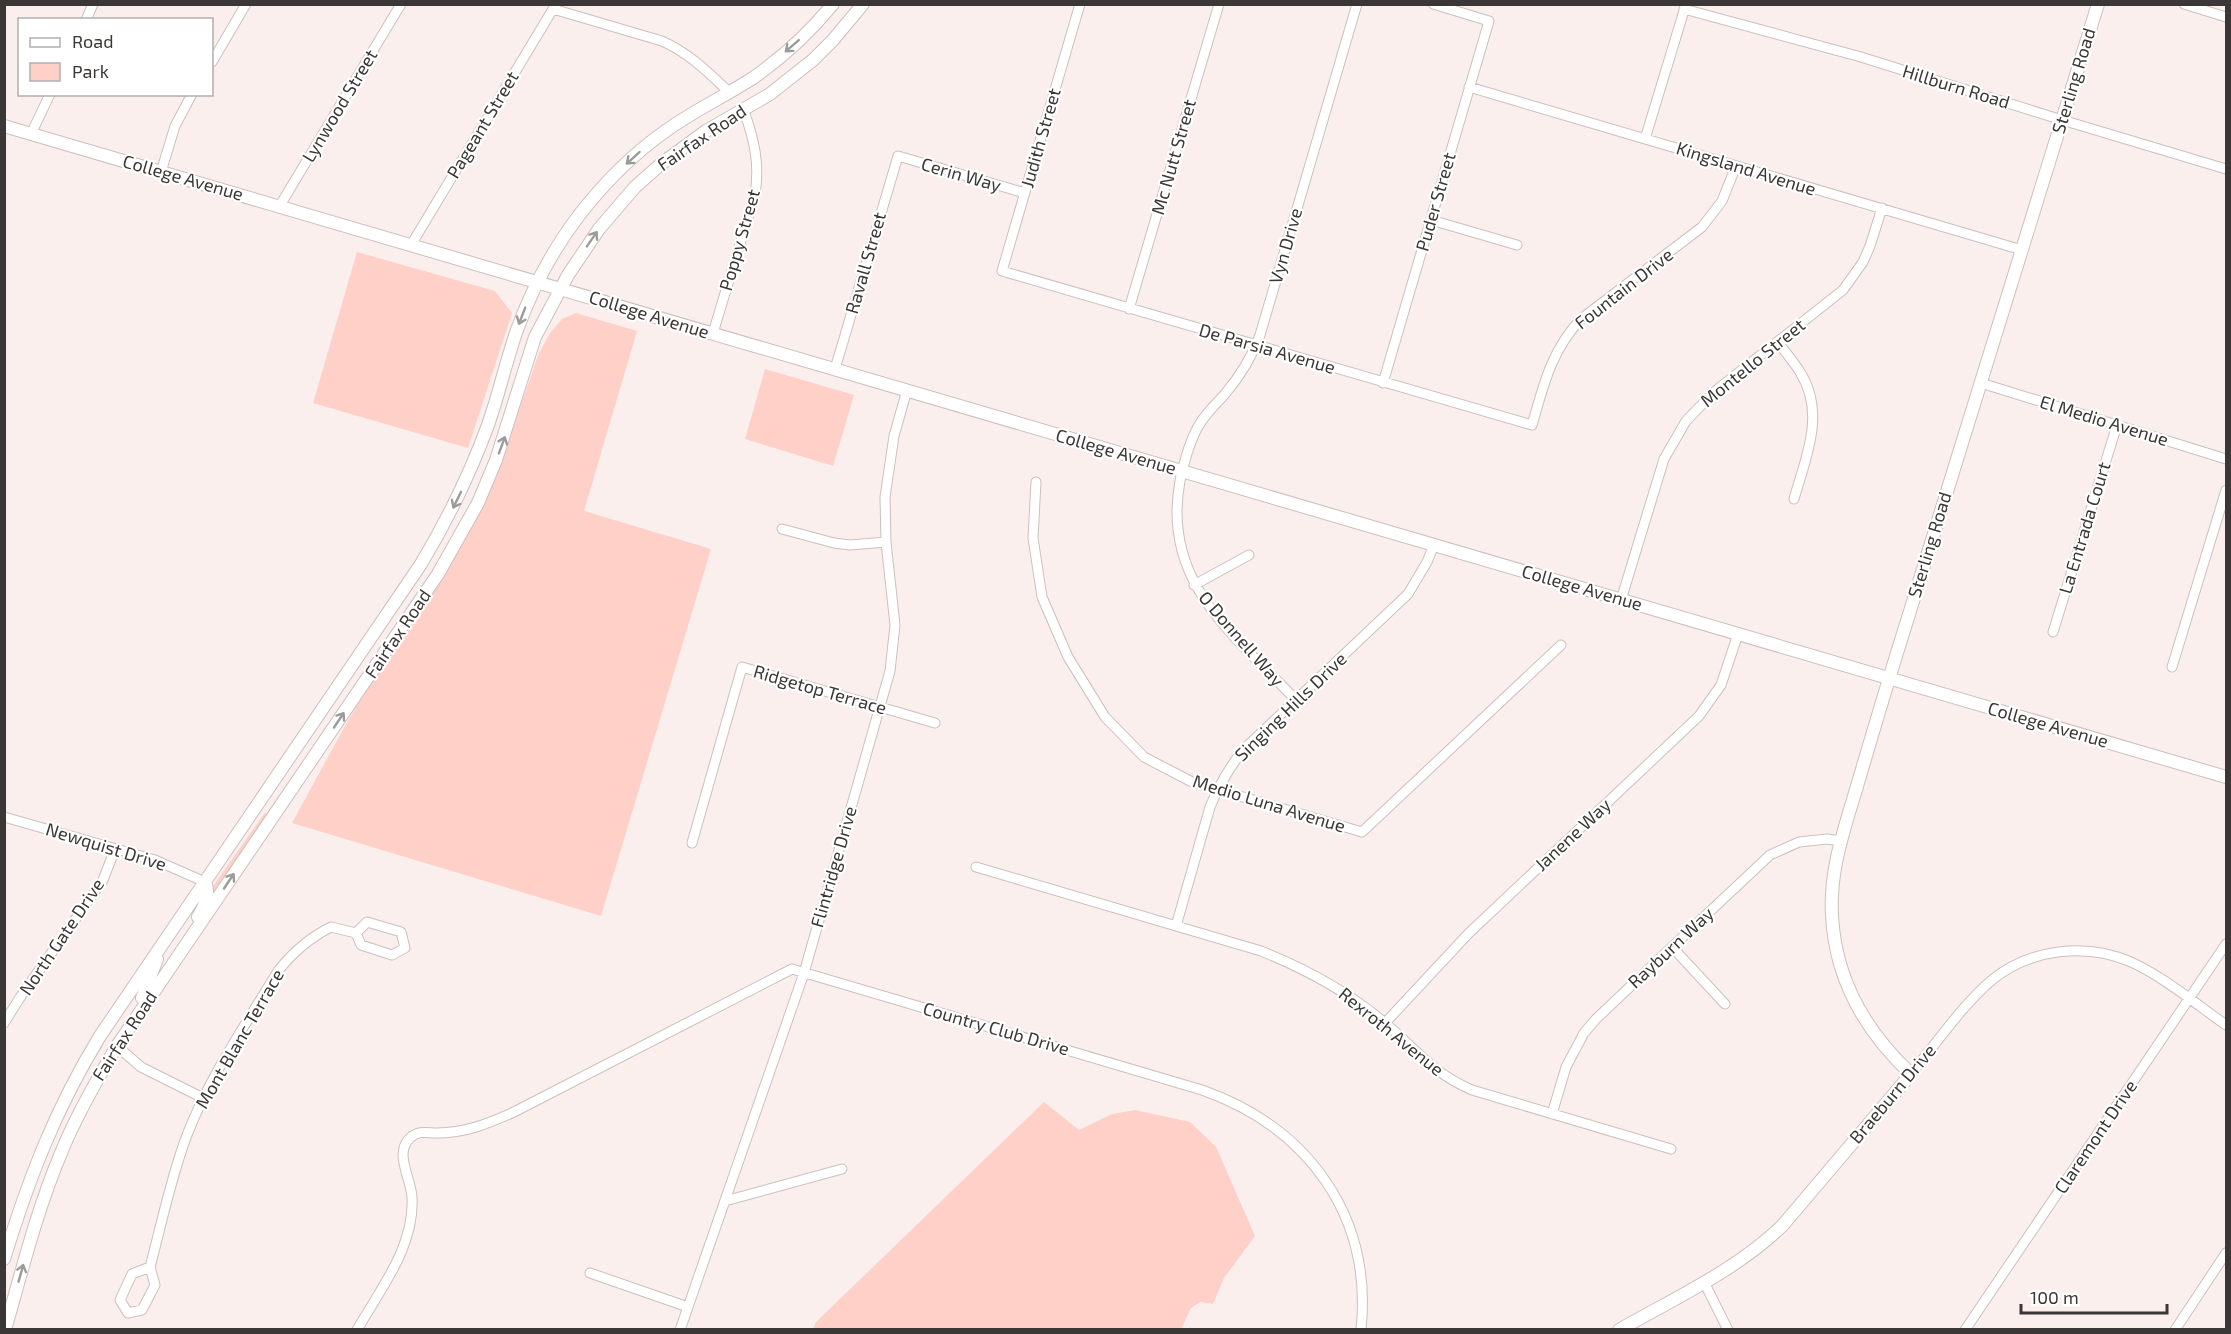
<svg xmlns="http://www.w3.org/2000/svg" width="2231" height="1334" font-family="'Exo 2',sans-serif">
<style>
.green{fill:#fed0c8}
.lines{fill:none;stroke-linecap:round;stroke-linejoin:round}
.street-casing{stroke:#cbc0be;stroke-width:11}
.secondary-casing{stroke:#cbc0be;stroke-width:14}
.street{stroke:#fff;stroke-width:9}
.secondary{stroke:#fff;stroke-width:12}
.oneway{stroke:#9d9b9a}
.labels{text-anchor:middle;stroke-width:4.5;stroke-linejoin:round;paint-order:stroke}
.street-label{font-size:18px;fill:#3b3736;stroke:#fff}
</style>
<rect width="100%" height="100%" fill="#faefec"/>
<path class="green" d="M 357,252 L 495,291 L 512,313 L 468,448 L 313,403 Z
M 576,313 L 637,331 L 584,511 L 711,549 L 601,916 L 292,823 L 346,724 L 498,470 L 539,353 L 550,333 L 562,319 Z
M 765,369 L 854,395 L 833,466 L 745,439 Z
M 266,813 L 268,814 L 206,906 L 211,889 L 264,814 Z
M 1044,1102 L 1079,1130 L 1112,1114 L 1135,1110 L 1190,1122 L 1216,1147 L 1255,1236 L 1224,1278 L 1213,1304 L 1200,1302 L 1191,1308 L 1181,1329 L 813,1329 L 816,1322 Z"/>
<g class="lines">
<defs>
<path id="street" d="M 1080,4 L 1002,271 L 1532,425 C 1544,384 1551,351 1581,319 L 1702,227 L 1722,201 L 1736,166
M 2184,4 L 2226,17
M 553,9 L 662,41 C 689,53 708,72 729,92
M 1684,9 L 1861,57 L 2062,120 L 2226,169
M 86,20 L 93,4
M 212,62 L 246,4
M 1469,87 L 2022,250
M 31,134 L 50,94
M 1645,139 L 1686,4
M 161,172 L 175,126 L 192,94
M 279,207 L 401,4
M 1431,220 L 1517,245
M 411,245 L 556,4
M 1129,309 L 1219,4
M 713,333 L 755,194 C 760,164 754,139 744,111
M 1778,342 C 1785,352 1794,362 1800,372 C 1826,413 1806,457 1794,499
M 835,369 L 898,156 L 1025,193
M 1383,383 L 1489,21 L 1433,4
M 1981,383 L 2226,459
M 1036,482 L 1033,538 L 1042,597 L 1068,657 L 1105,717 L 1144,757 L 1192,782 L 1362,832 L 1561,645
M 782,529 L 834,543 L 850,545 L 886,542
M 1194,585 L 1249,555
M 1621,600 L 1664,459 L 1686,421 L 1714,392 L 1843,290 L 1863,262 L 1870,246 L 1882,208
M 2053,632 L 2117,425
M 2172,667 L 2226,490
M 1296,700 C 1234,635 1161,582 1180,481 C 1184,462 1189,442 1199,425 C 1206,413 1216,404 1225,394 C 1240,376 1252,357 1260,335 L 1357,4
M 4,817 L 155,860 L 205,882
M 692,843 L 742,667 L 935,723
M 976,867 L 1261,951 C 1306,969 1347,991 1385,1023 C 1417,1050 1431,1072 1472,1090 L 1671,1149
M 367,922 L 401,932 L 405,948 L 392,955 L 361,945 L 356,933 Z
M 1176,926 L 1210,807 C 1219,785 1229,768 1243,750 L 1408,594 L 1427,562 L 1434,545
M 1672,947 L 1725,1004
M 4,1023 L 21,996 L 103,880 L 115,849
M 1385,1023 L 1468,934 L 1699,716 L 1721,685 L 1738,634
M 117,1046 L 141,1067 L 203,1098
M 1911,1074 C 1935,1045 1964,1003 1992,980 C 2030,949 2086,942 2131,962 C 2164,977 2196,1004 2226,1025
M 1552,1114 L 1566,1067 L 1584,1033 L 1596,1019 L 1672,947 L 1770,855 L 1799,842 L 1827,839 L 1841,841
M 725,1201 L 842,1169
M 150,1267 L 155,1285 L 142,1310 L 128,1313 L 120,1300 L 132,1274 L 150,1267 C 162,1222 171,1177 187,1135 C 210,1076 246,1024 278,971 C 293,952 309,938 331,927 L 356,933
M 590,1273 L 688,1307
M 1704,1282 L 1728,1330
M 357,1330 C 380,1289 415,1247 412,1197 C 411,1178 393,1152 411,1137 C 419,1130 428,1133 437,1133 C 465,1133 487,1124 512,1113 L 792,969 L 1202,1090 C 1307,1127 1373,1215 1361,1330
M 680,1330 L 804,973 L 890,671 L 895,625 L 886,542 L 885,497 L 894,436 L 907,390
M 1965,1330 L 2226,944
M 2175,1330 L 2226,1253"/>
<path id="secondary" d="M 4,126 L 2226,777
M 198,917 C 205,907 210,892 205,882
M 142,998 L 157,959
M 4,1259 C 29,1178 55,1110 100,1036 L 421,564 C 448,519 470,474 488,425 C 499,394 506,361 517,330 C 532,289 553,249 580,214 C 605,182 634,153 667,130 C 695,110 725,96 753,78 C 783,57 810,32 833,4
M 5,1330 C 22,1270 37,1210 61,1153 C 76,1116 96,1081 117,1046 L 438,574 L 478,503 L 496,460 L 535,337 L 568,275 L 599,229 L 635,187 L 661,164 L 706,131 L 770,94 L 813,60 L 833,40 L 863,4
M 1619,1330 C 1675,1298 1735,1271 1782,1226 L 1911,1074 C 1865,1031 1835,978 1832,915 C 1829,867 1847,822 1860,776 C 1875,725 1890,675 1906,624 C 1970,417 2034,211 2098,4"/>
</defs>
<use href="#street" class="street-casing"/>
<use href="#secondary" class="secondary-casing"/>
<use href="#street" class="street"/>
<use href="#secondary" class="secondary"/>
</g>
<defs><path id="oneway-shaft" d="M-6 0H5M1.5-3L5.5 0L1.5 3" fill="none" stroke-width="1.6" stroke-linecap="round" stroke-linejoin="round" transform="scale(1.5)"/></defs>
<g class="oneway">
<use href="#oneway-shaft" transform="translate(792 46) rotate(139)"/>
<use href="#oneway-shaft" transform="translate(633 158) rotate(138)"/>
<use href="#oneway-shaft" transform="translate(592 239) rotate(-55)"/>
<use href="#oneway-shaft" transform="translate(522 316) rotate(111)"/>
<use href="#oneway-shaft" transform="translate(502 445) rotate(-70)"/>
<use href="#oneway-shaft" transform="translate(457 500) rotate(116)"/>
<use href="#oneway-shaft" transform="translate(339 720) rotate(-56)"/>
<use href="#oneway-shaft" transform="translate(229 881) rotate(-56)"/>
<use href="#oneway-shaft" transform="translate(21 1273) rotate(-74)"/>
</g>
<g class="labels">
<g class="street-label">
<text transform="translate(2074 81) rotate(-73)" y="6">Sterling Road</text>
<text transform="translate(1956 87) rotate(17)" y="6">Hillburn Road</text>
<text transform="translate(340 106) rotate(-59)" y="6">Lynwood Street</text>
<text transform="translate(483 125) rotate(-59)" y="6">Pageant Street</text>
<text transform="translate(702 138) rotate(-34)" y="6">Fairfax Road</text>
<text transform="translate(1041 138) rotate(-74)" y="6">Judith Street</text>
<text transform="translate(1174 157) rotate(-74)" y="6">Mc Nutt Street</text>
<text transform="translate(1746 169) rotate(17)" y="6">Kingsland Avenue</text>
<text transform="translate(961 175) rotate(16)" y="6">Cerin Way</text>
<text transform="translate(183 178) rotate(16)" y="6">College Avenue</text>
<text transform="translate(1436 202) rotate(-74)" y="6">Puder Street</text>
<text transform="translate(740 240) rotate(-74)" y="6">Poppy Street</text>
<text transform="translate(1286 246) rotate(-74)" y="6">Vyn Drive</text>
<text transform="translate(866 263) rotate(-74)" y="6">Ravall Street</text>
<text transform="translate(1624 289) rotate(-38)" y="6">Fountain Drive</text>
<text transform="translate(649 315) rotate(17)" y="6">College Avenue</text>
<text transform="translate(1267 349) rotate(16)" y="6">De Parsia Avenue</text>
<text transform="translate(1753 363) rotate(-39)" y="6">Montello Street</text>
<text transform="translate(2104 421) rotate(17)" y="6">El Medio Avenue</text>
<text transform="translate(1116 452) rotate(16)" y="6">College Avenue</text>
<text transform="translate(2085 528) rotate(-73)" y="6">La Entrada Court</text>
<text transform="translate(1930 545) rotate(-73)" y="6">Sterling Road</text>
<text transform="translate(1582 588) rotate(16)" y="6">College Avenue</text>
<text transform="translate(398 634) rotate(-56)" y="6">Fairfax Road</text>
<text transform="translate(1241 639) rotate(49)" y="6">O Donnell Way</text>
<text transform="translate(820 690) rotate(16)" y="6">Ridgetop Terrace</text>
<text transform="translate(1291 707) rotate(-44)" y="6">Singing Hills Drive</text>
<text transform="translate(2048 725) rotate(16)" y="6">College Avenue</text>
<text transform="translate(1269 804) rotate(17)" y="6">Medio Luna Avenue</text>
<text transform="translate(1573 835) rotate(-43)" y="6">Janene Way</text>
<text transform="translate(106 847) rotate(17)" y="6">Newquist Drive</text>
<text transform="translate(834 867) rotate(-74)" y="6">Flintridge Drive</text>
<text transform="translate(62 937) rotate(-56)" y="6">North Gate Drive</text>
<text transform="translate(1671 948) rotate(-43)" y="6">Rayburn Way</text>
<text transform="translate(996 1029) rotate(16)" y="6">Country Club Drive</text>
<text transform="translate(1391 1032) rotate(39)" y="6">Rexroth Avenue</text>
<text transform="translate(125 1036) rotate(-57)" y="6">Fairfax Road</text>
<text transform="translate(240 1039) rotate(-60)" y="6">Mont Blanc Terrace</text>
<text transform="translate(1893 1094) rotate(-50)" y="6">Braeburn Drive</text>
<text transform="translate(2096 1137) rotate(-56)" y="6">Claremont Drive</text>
</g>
</g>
<rect width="2231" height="1334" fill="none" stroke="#3b3736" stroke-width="12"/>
<rect x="18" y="18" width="195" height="78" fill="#ffffff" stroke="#b1afaf" stroke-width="1.5"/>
<rect x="30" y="38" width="30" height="9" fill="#ffffff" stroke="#b1afaf" stroke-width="1.5"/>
<text x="72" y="48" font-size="18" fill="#3b3736">Road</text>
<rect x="30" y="63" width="30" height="18" fill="#fed0c8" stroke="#b1afaf" stroke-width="1.5"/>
<text x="72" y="78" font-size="18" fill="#3b3736">Park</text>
<path d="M2021 1304v9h146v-9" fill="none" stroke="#3b3736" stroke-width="3"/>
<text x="2030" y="1304" font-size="18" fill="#3b3736" stroke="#ffffff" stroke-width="4.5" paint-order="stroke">100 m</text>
</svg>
